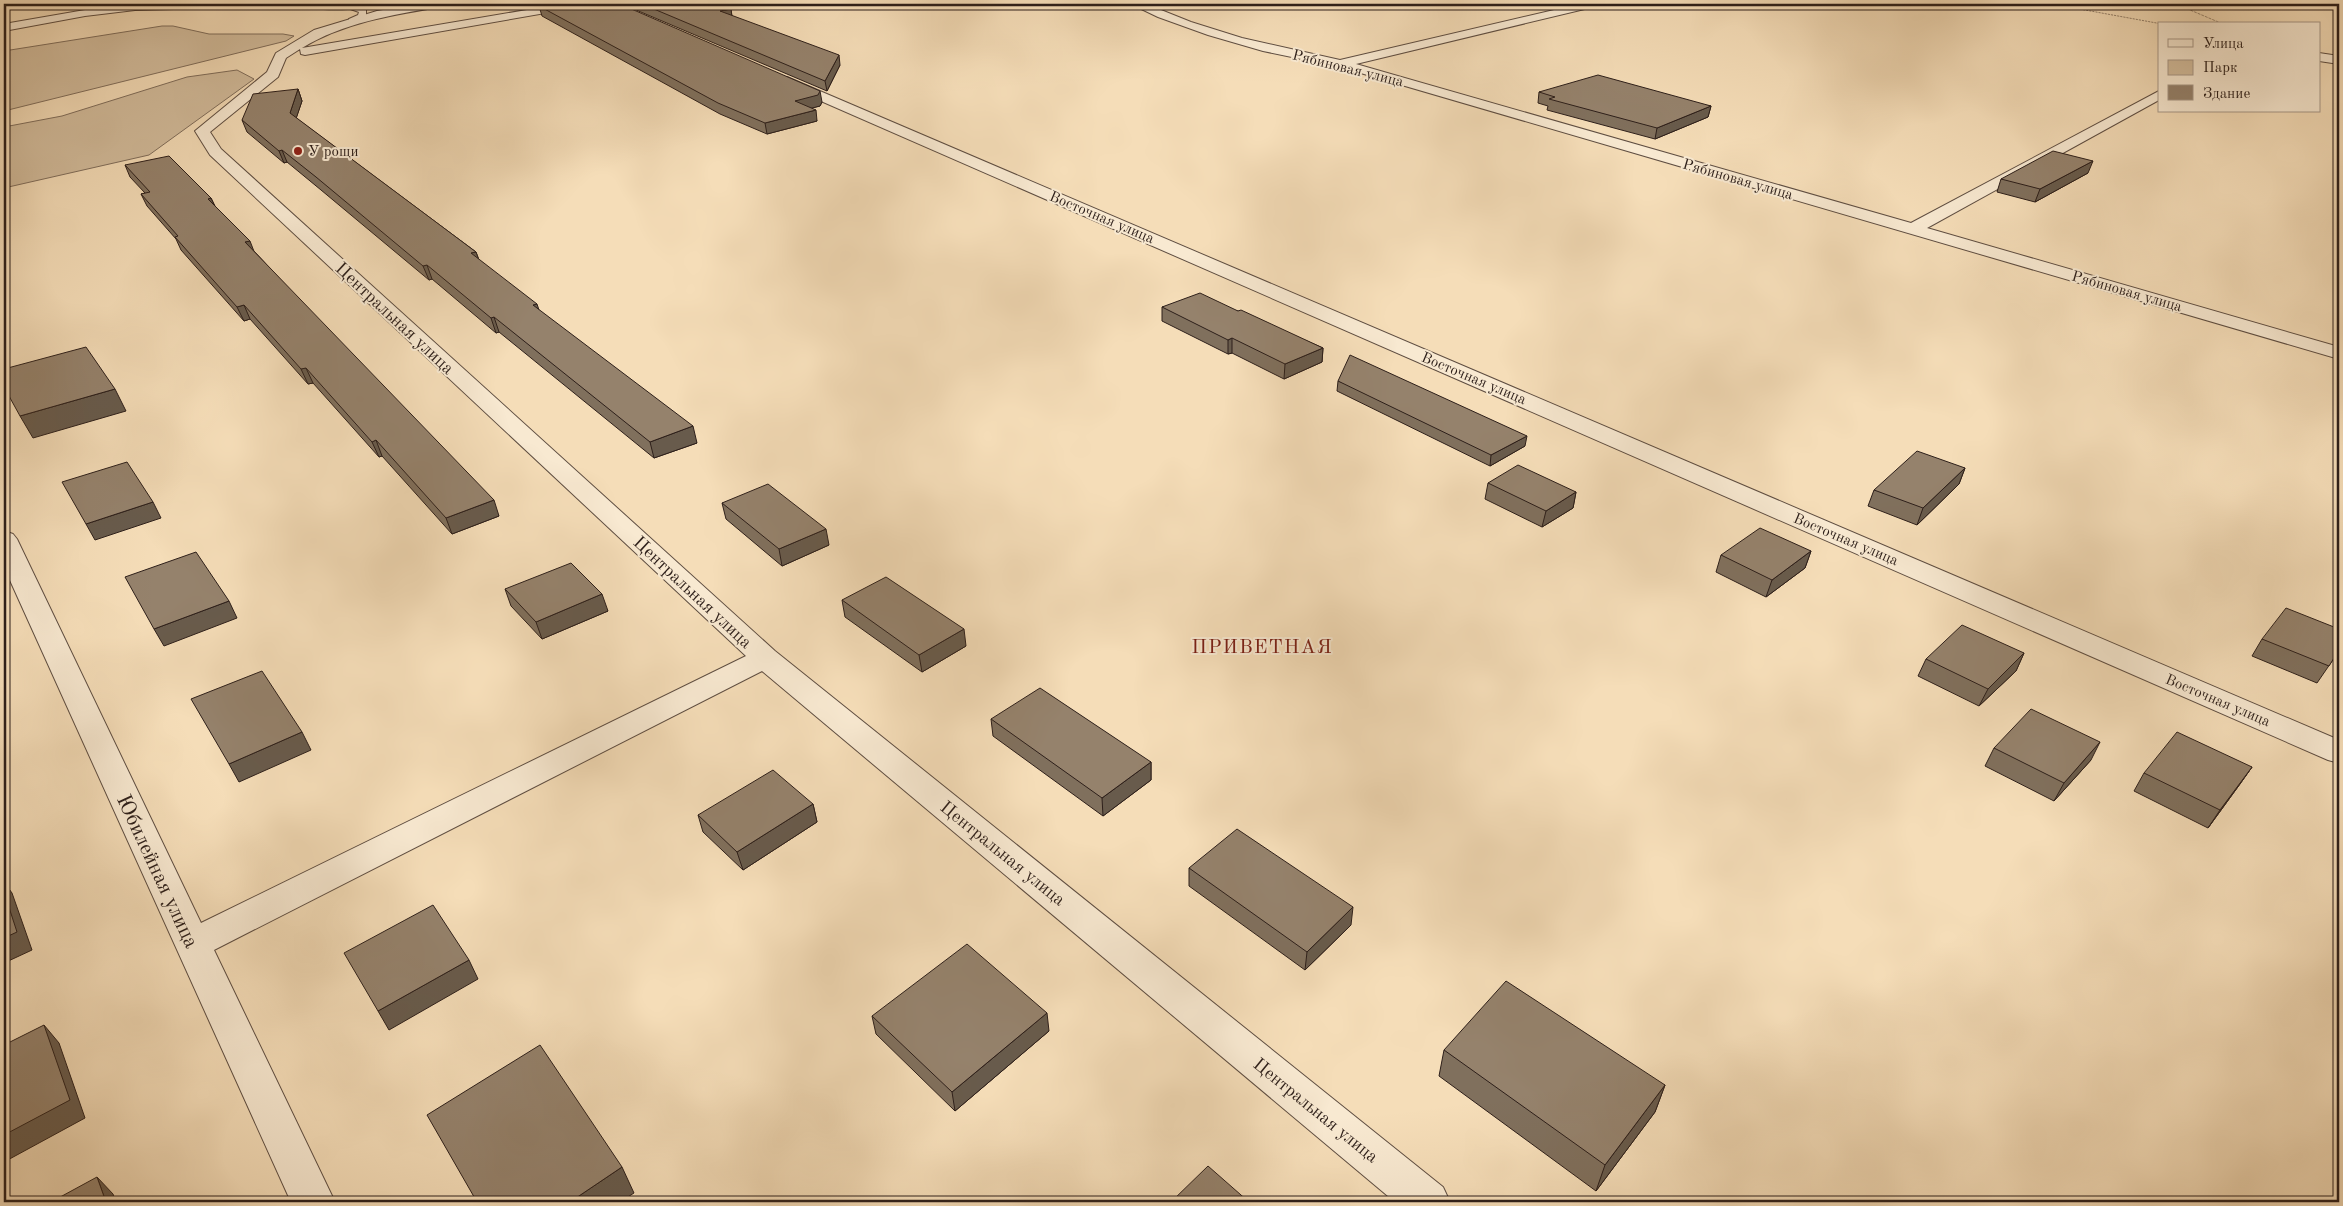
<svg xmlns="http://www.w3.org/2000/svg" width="2343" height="1206" font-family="'Old Standard TT',serif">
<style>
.green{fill:#d3bd9d;stroke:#806e5c}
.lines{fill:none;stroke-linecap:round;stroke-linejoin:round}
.service-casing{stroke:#5f4e42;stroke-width:2}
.minor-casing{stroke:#5f4e42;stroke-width:2}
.path{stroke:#2d1f1a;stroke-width:1;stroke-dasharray:0.5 1;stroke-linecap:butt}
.service{fill:#f8e9d1;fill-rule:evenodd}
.minor{fill:#f8e9d1;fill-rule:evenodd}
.wall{fill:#80705d;stroke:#2d1f1a}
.shaded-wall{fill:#685b4c;stroke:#2d1f1a}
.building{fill:#95826c;stroke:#2d1f1a}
.poi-dot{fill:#8f2418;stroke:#f8e9d1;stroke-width:2}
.labels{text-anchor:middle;stroke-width:4;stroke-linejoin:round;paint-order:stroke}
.far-street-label{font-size:15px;fill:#2d1f1a;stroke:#f8e9d1}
.far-poi-label{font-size:15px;fill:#2d1f1a;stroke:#f8e9d1;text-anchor:start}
.street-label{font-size:18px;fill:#2d1f1a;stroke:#f8e9d1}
.quarter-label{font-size:20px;letter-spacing:1px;fill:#7a1f14;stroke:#f8e9d1}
.near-street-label{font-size:21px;fill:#2d1f1a;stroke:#f8e9d1}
</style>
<rect width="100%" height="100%" fill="#f5ddb8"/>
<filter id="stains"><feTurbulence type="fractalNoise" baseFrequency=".004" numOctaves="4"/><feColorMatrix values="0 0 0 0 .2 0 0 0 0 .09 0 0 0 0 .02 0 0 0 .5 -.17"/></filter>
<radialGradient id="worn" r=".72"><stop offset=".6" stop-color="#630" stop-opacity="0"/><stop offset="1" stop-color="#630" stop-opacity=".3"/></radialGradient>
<path class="green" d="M 162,26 L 173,26 L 209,34 L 283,34 L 294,36 L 286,41 L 4,111 L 4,51 Z
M 237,70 L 254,79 L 149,155 L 4,188 L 4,127 L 62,116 L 187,77 Z"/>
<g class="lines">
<defs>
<path id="service" d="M 336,4 L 348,4 L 366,9 L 366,16 L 355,23 L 349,23 L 349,19 L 358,15 L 359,12 Z"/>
<path id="minor" d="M 134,4 L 257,4 L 251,7 L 135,10 L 85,16 L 4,31 L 4,24 L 85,10 Z
M 303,4 L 368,4 C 360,11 311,11 303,4 Z
M 419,4 L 445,4 L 439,7 C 391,15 343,23 302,48 L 562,4 L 586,4 L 580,7 L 305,55 L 301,54 L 300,49 L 286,58 L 278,77 L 210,132 L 221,149 L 775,651 L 1443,1187 L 1450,1202 L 1395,1202 L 762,671 L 214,950 L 335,1202 L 291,1202 L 4,567 L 4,531 L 13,534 L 17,539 L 201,923 L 746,656 L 210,155 L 195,131 L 267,72 L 276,53 L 314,30 L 377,11 Z
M 1131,4 L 1146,4 L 1191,22 L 1242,38 L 1340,60 L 1580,4 L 1598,4 L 1593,7 L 1356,64 L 1911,223 L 2159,91 L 2159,100 L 1927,228 L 2339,347 L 2339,359 L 1340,67 L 1263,51 L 1208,35 L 1158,17 Z
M 2319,53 L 2339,56 L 2339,64 L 2319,61 Z
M 787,77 L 2339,740 L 2339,763 L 2328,760 L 782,84 L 780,81 Z"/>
</defs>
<use href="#service" class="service-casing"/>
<use href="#minor" class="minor-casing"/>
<path class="path" d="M 2052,4 L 2162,24
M 2176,4 L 2223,24"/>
<use href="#service" class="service"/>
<use href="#minor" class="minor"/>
</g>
<path class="wall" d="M 622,4 L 716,4 L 731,9 L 732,16 L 840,65 L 827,91 Z
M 539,6 L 822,102 L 820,106 L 811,108 L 817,121 L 767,134 L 720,114 L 542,16 Z
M 298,89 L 302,101 L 296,118 L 476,252 L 479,260 L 697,443 L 654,458 L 499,332 L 496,333 L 432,279 L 429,280 L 321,190 L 287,162 L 284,163 L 247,132 L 242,120 Z
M 1539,92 L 1711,106 L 1708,117 L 1655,139 L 1547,110 L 1548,106 L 1538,103 Z
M 125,165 L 211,198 L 215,206 L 254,251 L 499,516 L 452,534 L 382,456 L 379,457 L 313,383 L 308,384 L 250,319 L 244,321 L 181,250 L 176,239 L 147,206 L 141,194 L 145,193 L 130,177 Z
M 2088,173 L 2035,202 L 1997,192 L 2001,179 Z
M 1162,307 L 1238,311 L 1323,348 L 1322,362 L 1284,379 L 1232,353 L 1228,354 L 1162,321 Z
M 1338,381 L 1525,446 L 1490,466 L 1337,391 Z
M 1965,468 L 1959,484 L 1917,525 L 1868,506 L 1874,490 Z
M 1488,483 L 1576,492 L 1573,508 L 1542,527 L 1485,499 Z
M 722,503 L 829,545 L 782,566 L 726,519 Z
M 1811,551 L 1805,568 L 1766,597 L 1716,572 L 1721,555 Z
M 505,589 L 608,611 L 542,639 L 511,606 Z
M 842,600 L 966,646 L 922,672 L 845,617 Z
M 2262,639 L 2339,651 L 2317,683 L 2252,656 Z
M 2024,653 L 2016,671 L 1979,706 L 1918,676 L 1926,659 Z
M 991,719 L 1151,762 L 1151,780 L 1103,816 L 993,736 Z
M 1994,748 L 2091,760 L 2054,801 L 1985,766 Z
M 2252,767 L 2240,784 L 2208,828 L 2134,791 L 2144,773 Z
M 813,804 L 817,822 L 743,870 L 703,832 L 698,815 Z
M 1189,868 L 1351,925 L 1305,970 L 1189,886 Z
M 872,1016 L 1049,1031 L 955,1111 L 876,1034 Z
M 1444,1050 L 1665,1085 L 1655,1112 L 1596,1191 L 1439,1076 Z"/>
<path class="shaded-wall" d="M 731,9 L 732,18 L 720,11 Z
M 839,55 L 840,65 L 827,91 L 825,81 Z
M 298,89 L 302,101 L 294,125 L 290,113 Z
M 820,91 L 822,102 L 820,106 L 797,112 L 795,101 Z
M 1711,106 L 1708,117 L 1655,139 L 1657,128 Z
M 816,110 L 817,121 L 767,134 L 765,123 Z
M 282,150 L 287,162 L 284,163 L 279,151 Z
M 2093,161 L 2088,173 L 2035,202 L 2040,189 Z
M 211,198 L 217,211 L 208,199 Z
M 250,241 L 255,254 L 245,242 Z
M 476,252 L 481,266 L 471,253 Z
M 427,265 L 432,279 L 429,280 L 423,266 Z
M 537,304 L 542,319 L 533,305 Z
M 244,305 L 250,319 L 244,321 L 237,307 Z
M 494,317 L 499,332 L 496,333 L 491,318 Z
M 1232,338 L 1232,353 L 1228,354 L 1228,340 Z
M 1323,348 L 1322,362 L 1284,379 L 1285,364 Z
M 306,368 L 313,383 L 308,384 L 301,369 Z
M 115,389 L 126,411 L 33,438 L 20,416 Z
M 693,426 L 697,443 L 654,458 L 650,442 Z
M 1527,436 L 1525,446 L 1490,466 L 1491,455 Z
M 376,440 L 382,456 L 379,457 L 372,442 Z
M 1965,468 L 1959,484 L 1917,525 L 1923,508 Z
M 1576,492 L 1573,508 L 1542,527 L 1546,511 Z
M 494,500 L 499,516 L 452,534 L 446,518 Z
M 153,502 L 161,518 L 95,540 L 86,524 Z
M 826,529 L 829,545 L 782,566 L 779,549 Z
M 1811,551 L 1805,568 L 1766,597 L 1772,580 Z
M 602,594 L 608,611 L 542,639 L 536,622 Z
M 229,601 L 237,618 L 164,646 L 154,629 Z
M 964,629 L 966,646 L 922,672 L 919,655 Z
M 2024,653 L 2016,671 L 1979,706 L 1988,689 Z
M 302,732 L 311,750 L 239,782 L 229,764 Z
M 2100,742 L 2091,760 L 2054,801 L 2064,783 Z
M 1151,762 L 1151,780 L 1103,816 L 1102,798 Z
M 2252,767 L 2240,784 L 2208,828 L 2220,810 Z
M 813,804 L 817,822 L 743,870 L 737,852 Z
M 4,882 L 12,893 L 32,950 L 4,963 Z
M 1353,907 L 1351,925 L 1305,970 L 1307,952 Z
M 469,960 L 478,979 L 389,1030 L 378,1011 Z
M 1047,1013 L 1049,1031 L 955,1111 L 952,1092 Z
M 44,1025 L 59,1043 L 85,1118 L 4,1162 L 4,1135 Z
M 1665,1085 L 1655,1112 L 1596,1191 L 1605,1165 Z
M 622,1167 L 634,1193 L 620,1202 L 570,1202 Z
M 97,1177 L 113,1194 L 116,1202 L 106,1202 Z"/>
<path class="building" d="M 553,4 L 620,4 L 820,91 L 818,95 L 795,101 L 816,110 L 765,123 L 718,103 L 539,6 Z
M 642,4 L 716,4 L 731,9 L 720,11 L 839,55 L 825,81 Z
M 1598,75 L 1711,106 L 1657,128 L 1549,99 L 1555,97 L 1539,92 Z
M 298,89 L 290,113 L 476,252 L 471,253 L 537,304 L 533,305 L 693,426 L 650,442 L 494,317 L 491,318 L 427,265 L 423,266 L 316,177 L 282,150 L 279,151 L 242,120 L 253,94 Z
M 2053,151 L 2093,161 L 2040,189 L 2001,179 Z
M 169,156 L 211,198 L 208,199 L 250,241 L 245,242 L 494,500 L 446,518 L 376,440 L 372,442 L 306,368 L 301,369 L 244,305 L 237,307 L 175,237 L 178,236 L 141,194 L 150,192 L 125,165 Z
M 1200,293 L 1238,311 L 1241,310 L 1323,348 L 1285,364 L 1232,338 L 1228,340 L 1162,307 Z
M 86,347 L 115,389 L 20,416 L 4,387 L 4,369 Z
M 1350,355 L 1527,436 L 1491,455 L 1338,381 Z
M 1917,451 L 1965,468 L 1923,508 L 1874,490 Z
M 127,462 L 153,502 L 86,524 L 62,482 Z
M 1518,465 L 1576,492 L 1546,511 L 1488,483 Z
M 768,484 L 826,529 L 779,549 L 722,503 Z
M 1760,528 L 1811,551 L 1772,580 L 1721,555 Z
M 196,552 L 229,601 L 154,629 L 125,577 Z
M 571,563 L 602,594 L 536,622 L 505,589 Z
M 886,577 L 964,629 L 919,655 L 842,600 Z
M 2286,608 L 2339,629 L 2339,650 L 2329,666 L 2262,639 Z
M 1962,625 L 2024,653 L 1988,689 L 1926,659 Z
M 262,671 L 302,732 L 229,764 L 191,699 Z
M 1040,688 L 1151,762 L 1102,798 L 991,719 Z
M 2031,709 L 2100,742 L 2064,783 L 1994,748 Z
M 2177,732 L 2252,767 L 2220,810 L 2144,773 Z
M 773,770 L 813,804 L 737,852 L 698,815 Z
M 1237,829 L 1353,907 L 1307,952 L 1189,868 Z
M 4,892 L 17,932 L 4,938 Z
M 433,905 L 469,960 L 378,1011 L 344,953 Z
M 967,944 L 1047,1013 L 952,1092 L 872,1016 Z
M 1506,981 L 1665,1085 L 1605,1165 L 1444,1050 Z
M 44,1025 L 70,1100 L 4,1135 L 4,1045 Z
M 540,1045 L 622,1167 L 570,1202 L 477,1202 L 427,1115 Z
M 1208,1166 L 1249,1202 L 1171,1202 Z
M 97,1177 L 106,1202 L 51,1202 Z"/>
<circle class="poi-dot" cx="298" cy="151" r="5"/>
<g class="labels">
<g class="far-street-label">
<text transform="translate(1348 68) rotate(14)" y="5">Рябиновая улица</text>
<text transform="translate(1738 179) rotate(16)" y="5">Рябиновая улица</text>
<text transform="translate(1102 217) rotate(23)" y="5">Восточная улица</text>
<text transform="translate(2127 291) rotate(16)" y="5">Рябиновая улица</text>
<text transform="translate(1474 378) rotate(23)" y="5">Восточная улица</text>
<text transform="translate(1846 539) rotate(23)" y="5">Восточная улица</text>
<text transform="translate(2218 700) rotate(23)" y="5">Восточная улица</text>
</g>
<g class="far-poi-label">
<text x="308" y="156">У рощи</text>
</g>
<g class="street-label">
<text transform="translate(395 318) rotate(43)" y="6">Центральная улица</text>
<text transform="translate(693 592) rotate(43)" y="6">Центральная улица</text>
<text transform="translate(1003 853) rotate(39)" y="6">Центральная улица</text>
<text transform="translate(1316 1110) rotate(39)" y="6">Центральная улица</text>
</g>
<g class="quarter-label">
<text x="1262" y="653">ПРИВЕТНАЯ</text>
</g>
<g class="near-street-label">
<text transform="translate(158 871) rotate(65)" y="7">Юбилейная улица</text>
</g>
</g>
<rect width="2343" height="1206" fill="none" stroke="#f5ddb8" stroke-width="20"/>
<rect x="5" y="5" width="2333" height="1196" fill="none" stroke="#2d1f1a" stroke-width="2.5"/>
<rect x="10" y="10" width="2323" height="1186" fill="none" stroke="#2d1f1a"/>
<rect x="2158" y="22" width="162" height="90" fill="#f8e9d1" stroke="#a79888"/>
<rect x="2168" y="39" width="25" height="8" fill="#f8e9d1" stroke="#a79888"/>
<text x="2203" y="48" font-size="15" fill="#2d1f1a">Улица</text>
<rect x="2168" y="60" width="25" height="15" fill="#d3bd9d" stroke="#a79888"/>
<text x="2203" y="72" font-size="15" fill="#2d1f1a">Парк</text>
<rect x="2168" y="85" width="25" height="15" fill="#95826c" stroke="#a79888"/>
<text x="2203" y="98" font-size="15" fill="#2d1f1a">Здание</text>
<rect width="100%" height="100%" filter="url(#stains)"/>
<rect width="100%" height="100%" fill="url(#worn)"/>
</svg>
